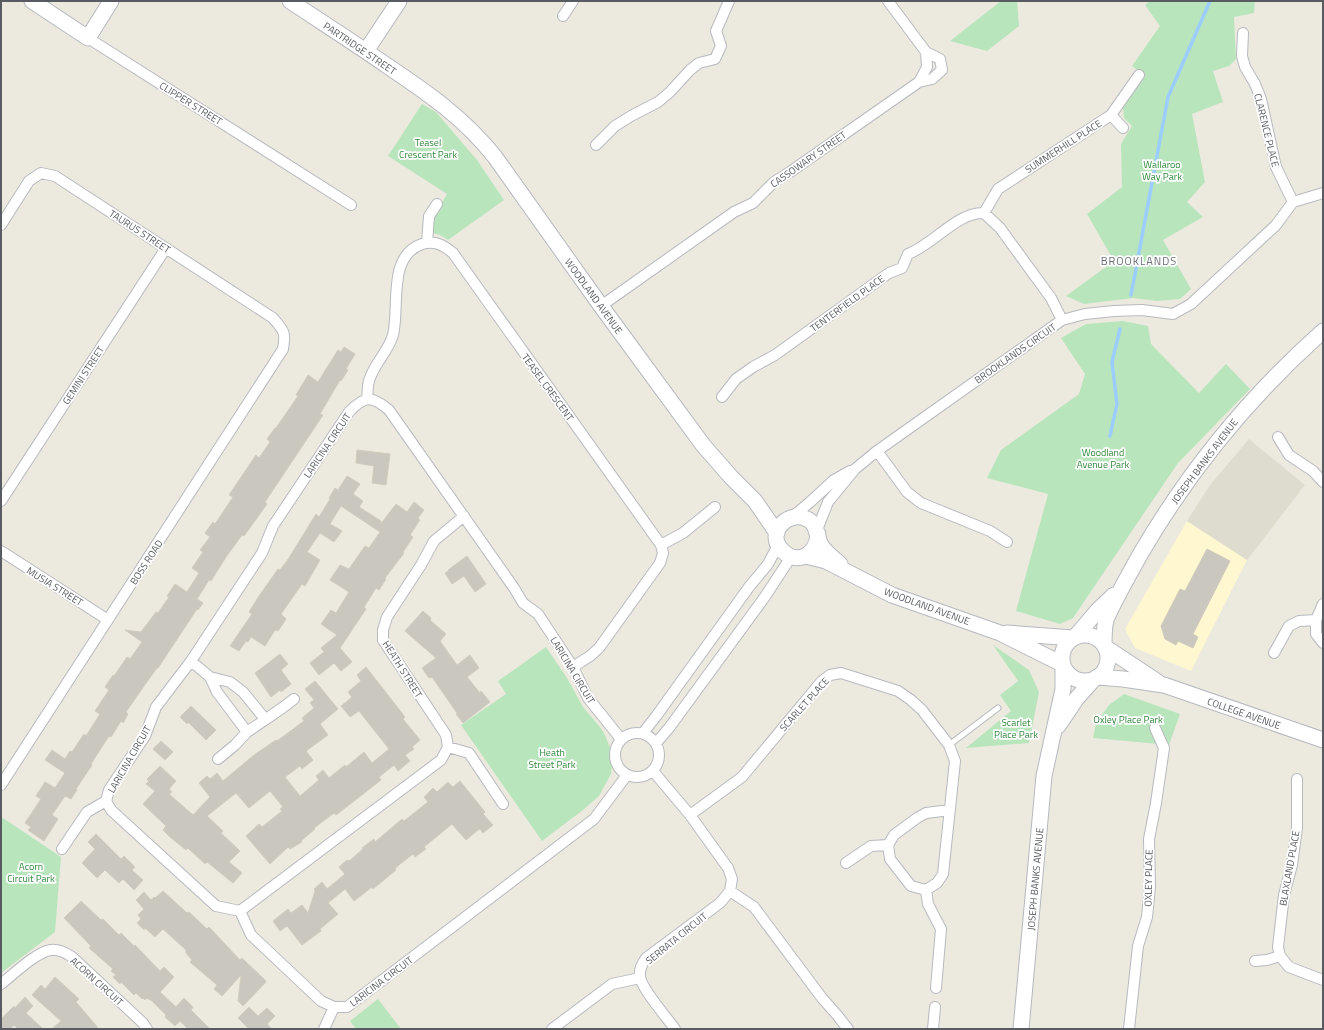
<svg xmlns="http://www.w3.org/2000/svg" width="1324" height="1030" font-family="'Titillium Web',sans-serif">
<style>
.commercial{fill:#fff7d0}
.education{fill:#dedccf}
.green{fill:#b9e5bc}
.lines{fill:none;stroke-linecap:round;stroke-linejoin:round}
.stream{stroke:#9bcdff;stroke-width:3.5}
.building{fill:#c9c7be;stroke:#d1ccbd}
.lane-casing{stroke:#b7b9bf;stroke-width:7}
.street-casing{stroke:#b7b9bf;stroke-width:12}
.secondary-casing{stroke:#b5b8bf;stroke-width:17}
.lane{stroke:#fff;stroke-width:5}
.street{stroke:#fff;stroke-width:10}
.secondary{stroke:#fff;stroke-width:15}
.labels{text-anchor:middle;stroke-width:3.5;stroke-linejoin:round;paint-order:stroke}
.street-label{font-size:10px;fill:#585b61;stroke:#fff}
.park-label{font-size:10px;fill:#31873b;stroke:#fff}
.neighbourhood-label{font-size:11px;letter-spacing:1px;fill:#696d73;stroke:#fff}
</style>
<rect width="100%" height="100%" fill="#eceadf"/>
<path class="commercial" d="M 1187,521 L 1247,560 L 1191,671 L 1135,648 L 1125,629 Z"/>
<path class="education" d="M 1249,439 L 1305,485 L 1247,560 L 1187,521 L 1210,485 Z"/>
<path class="green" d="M 1001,1 L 1017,1 L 1019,26 L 987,51 L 950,41 Z
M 1150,1 L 1255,1 L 1254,13 L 1234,17 L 1236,59 L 1229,66 L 1213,71 L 1223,102 L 1192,114 L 1205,182 L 1187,202 L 1203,217 L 1163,240 L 1191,289 L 1180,299 L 1157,301 L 1133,298 L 1084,304 L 1066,296 L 1114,261 L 1087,214 L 1122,187 L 1121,144 L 1132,126 L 1124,118 L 1123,108 L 1145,76 L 1132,66 L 1160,26 L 1145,5 Z
M 422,104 L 436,112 L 477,160 L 504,200 L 448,240 L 440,235 L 429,232 L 433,218 L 447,194 L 388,156 Z
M 1123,321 L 1148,326 L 1151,344 L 1199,393 L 1226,364 L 1250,389 L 1178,463 L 1073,618 L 1060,624 L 1016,611 L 1048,494 L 987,478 L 1001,450 L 1079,394 L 1085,374 L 1061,338 L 1086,324 Z
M 993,645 L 1029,670 L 1039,692 L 1029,743 L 966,748 L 1011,711 L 1000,695 L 1018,681 Z
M 546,647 L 567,678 L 583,707 L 603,731 L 613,754 L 611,774 L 599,796 L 583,810 L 542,841 L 461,725 L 506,694 L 498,681 Z
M 1124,694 L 1180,714 L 1169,745 L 1093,738 L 1096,723 L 1109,705 Z
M 3,818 L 61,857 L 55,932 L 1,973 L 1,820 Z
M 378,999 L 401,1029 L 356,1029 L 350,1021 Z"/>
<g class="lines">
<path class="stream" d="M 1131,295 L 1168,97 L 1210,1
M 1110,436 L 1117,404 L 1112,362 L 1120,329"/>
</g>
<path class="building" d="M 344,347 L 355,354 L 346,369 L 348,370 L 341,381 L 340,380 L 320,414 L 323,415 L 265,502 L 267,504 L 257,518 L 244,536 L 242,535 L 226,557 L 211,581 L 209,580 L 197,599 L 203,603 L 198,610 L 197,609 L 158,668 L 157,668 L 144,686 L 126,712 L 128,714 L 123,723 L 121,721 L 111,737 L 109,736 L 91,764 L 92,765 L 76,789 L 77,790 L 71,799 L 65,796 L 52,815 L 58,819 L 44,841 L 28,830 L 31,827 L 25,823 L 41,799 L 36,796 L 45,782 L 55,788 L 65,773 L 45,760 L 52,750 L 65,759 L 70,751 L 72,752 L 84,734 L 86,736 L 100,714 L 95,711 L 109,690 L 105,687 L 113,675 L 114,676 L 127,657 L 130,659 L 142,642 L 125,630 L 141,632 L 156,612 L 158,613 L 169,597 L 167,596 L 175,584 L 187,592 L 199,573 L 192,568 L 203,552 L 200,550 L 210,537 L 205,533 L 213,522 L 215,524 L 233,497 L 229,495 L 256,455 L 259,458 L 270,442 L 267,439 L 275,428 L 276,428 L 298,396 L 296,395 L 308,375 L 318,382 L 338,350 L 341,352 Z
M 357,450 L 390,454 L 386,485 L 372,483 L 374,466 L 356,463 Z
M 347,476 L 360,484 L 353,494 L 363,501 L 359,507 L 381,521 L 380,525 L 396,504 L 407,512 L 414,502 L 424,510 L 418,518 L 420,520 L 410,535 L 413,537 L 403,552 L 404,553 L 385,578 L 386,579 L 379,590 L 376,588 L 364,607 L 366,609 L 340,648 L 352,662 L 341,671 L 334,663 L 319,675 L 310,663 L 324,652 L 321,648 L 337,635 L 321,624 L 331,610 L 336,613 L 349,592 L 330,580 L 340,565 L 349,569 L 365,546 L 369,548 L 380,532 L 341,506 L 330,524 L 342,531 L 334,542 L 320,533 L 307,552 L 320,560 L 305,586 L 302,584 L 281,614 L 286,619 L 278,631 L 275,630 L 265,646 L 251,637 L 248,642 L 246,641 L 239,651 L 230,646 L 252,614 L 249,612 L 259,596 L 278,569 L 280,570 L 289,558 L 316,514 L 319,517 L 330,499 L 329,498 L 335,488 L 338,490 Z
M 1207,549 L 1230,561 L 1193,634 L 1198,637 L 1193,648 L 1178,641 L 1176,645 L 1165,639 L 1161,626 L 1180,589 L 1185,591 Z
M 467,556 L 486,584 L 475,592 L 464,576 L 452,584 L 445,573 L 449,571 L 448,570 Z
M 423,611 L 431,618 L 430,620 L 446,634 L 440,641 L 457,665 L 470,655 L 479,668 L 467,677 L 480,693 L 481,691 L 490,702 L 463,723 L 456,714 L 457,713 L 432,677 L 429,678 L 422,668 L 436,658 L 405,631 Z
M 280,654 L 288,664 L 281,670 L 291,684 L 281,692 L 280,690 L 271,697 L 255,673 Z
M 366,667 L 405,717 L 403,719 L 420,740 L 412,747 L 414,749 L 405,755 L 410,761 L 398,771 L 394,765 L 379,777 L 381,780 L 358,798 L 336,815 L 334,813 L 314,828 L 315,829 L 301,841 L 302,842 L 290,849 L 288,847 L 270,864 L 246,836 L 259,824 L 262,827 L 282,811 L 280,809 L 283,807 L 270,791 L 249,808 L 236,793 L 207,816 L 223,831 L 221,833 L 240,851 L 229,862 L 242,873 L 233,883 L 207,862 L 205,864 L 188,848 L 186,850 L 170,837 L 163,830 L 166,826 L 143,804 L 155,791 L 146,784 L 149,781 L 147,779 L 160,766 L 176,781 L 169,789 L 172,792 L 169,794 L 193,815 L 210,797 L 199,783 L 207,776 L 210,779 L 217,773 L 223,781 L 254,755 L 276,740 L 277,741 L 304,721 L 302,718 L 314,708 L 310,703 L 314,700 L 305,689 L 315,681 L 338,709 L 320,724 L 328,735 L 306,751 L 313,760 L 302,769 L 300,766 L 285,777 L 300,796 L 319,780 L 316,776 L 323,770 L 329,778 L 345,765 L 346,767 L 364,752 L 372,763 L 389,749 L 359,711 L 350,717 L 341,706 L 352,697 L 348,692 L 361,681 L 357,675 Z
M 191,706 L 216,730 L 206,740 L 188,722 L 187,724 L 180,717 Z
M 161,741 L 173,752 L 165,760 L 153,749 Z
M 460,781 L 485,812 L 483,814 L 493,825 L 483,833 L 480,829 L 478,830 L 466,840 L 452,824 L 424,847 L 426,849 L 415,857 L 413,854 L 395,868 L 396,870 L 373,889 L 372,887 L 354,901 L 345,889 L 328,903 L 338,914 L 320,929 L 321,931 L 302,945 L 287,926 L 280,931 L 273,921 L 288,909 L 291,913 L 302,905 L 308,913 L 315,891 L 314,889 L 322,882 L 327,889 L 345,874 L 339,867 L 347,860 L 349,861 L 363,849 L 362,848 L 374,839 L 375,842 L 402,819 L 404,821 L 428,802 L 424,797 L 433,788 L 437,792 L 448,782 L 453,787 Z
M 96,834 L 121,859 L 124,856 L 135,867 L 132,870 L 143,880 L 134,890 L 123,879 L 119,883 L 105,870 L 97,878 L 82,863 L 95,849 L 88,842 Z
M 163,891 L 187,913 L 189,912 L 207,929 L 209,927 L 240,960 L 242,958 L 265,980 L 266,982 L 243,1006 L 238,1001 L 241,975 L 222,996 L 214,989 L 217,985 L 190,962 L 192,960 L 186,953 L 186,950 L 163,929 L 155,937 L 145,928 L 144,930 L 137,923 L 141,919 L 138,915 L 144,909 L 136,900 L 144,892 L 151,900 L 154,897 L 155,898 Z
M 81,901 L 101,920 L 103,919 L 119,935 L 121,933 L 134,946 L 135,945 L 160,971 L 164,967 L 174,977 L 160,992 L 176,1007 L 184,998 L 193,1007 L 191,1010 L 210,1029 L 188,1029 L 180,1021 L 175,1026 L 165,1017 L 166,1015 L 152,1001 L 147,998 L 145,1000 L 143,998 L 142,999 L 136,993 L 134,995 L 121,982 L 120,984 L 113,977 L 116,975 L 111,971 L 113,969 L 89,948 L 91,946 L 64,918 Z
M 55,977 L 79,999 L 76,1002 L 99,1029 L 52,1029 L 61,1021 L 32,995 L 41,985 L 45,989 Z
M 25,997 L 33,1006 L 26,1013 L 43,1029 L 18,1029 L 14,1025 L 10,1029 L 1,1029 L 1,1019 L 14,1006 L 15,1008 Z
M 249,1007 L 258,1016 L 267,1008 L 275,1016 L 267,1024 L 272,1029 L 249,1029 L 238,1018 Z"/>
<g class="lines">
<defs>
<path id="lane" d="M 949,745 L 998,708"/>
<path id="street" d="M 563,16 L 573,1
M 1243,33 L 1242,56 L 1245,67 L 1255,84 L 1261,99 L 1276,167 L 1293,202
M 88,38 L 351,205
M 919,82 L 932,79 L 942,70 L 940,59 L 926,52
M 1111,115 L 1123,128
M 596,145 L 615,126 L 631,116 L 658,102 L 670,92 L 690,70 L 699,63 L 715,59 L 721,46 L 716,31 L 729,1
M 984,213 L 998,189 L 1111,115 L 1139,75
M 1,225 L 29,181 L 41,173 L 55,176 L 273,318 C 284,331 286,332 283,349 L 1,785
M 427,243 L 429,216 L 437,204
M 601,306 L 734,212 L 753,203 L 774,182 L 790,172 L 919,82 L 927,67 L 926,52 L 888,1
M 722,397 L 736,379 L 753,367 L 775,355 L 889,273 L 902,268 L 908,254 C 933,245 957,212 984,213 L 1000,228 L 1051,298 L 1062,320
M 367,399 C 368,392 367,384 370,378 C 375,363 389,350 393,335 C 400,306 387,256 422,244 C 435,240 443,245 453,253 L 661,545 L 663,553 L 660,563 L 599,648 L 590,656 L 573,667
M 1278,437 L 1289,455 L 1313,471 L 1323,482
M 877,451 L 907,492 L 921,503 L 990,531 L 1007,542
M 1,501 L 166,248
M 792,517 L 809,503 L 834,480 L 850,471
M 817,530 L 828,502 L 855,469 L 877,451 L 1062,320 L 1085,314 L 1114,311 L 1142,310 L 1173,314 L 1191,304 L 1276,225 L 1293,202 L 1323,193
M 661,545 L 683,533 L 715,507
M 1,551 L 108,620
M 1323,604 L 1316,620 L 1316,634 L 1323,643
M 1274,653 L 1289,626 L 1299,621 L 1316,620
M 191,661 L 210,677
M 265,719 L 243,692 L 230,682 L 210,677 L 217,692 L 247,732 C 263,721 279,711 294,699
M615 755a22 22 0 1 1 44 0a22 22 0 1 1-44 0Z
M 643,733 L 657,715 L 749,587 L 768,564 L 778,545
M 621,739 L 588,698 L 573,667 L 538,614 L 523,603 L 514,588 L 389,410 C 372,396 365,395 349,412 L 273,526 L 262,553 L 191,661 L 156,707 L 145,736 L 109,790 L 106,801 L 111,810 L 216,906 L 240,911 L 251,935 L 321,1001 L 334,1007 L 347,1007 L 594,819 L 627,775
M 656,743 L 669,728 L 764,598 L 791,557
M 448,747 L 469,753 L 503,804
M 218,759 L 235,745 L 247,732
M 653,771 L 690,815 L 728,868 L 732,879 L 730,891 L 720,903 L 646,958 C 642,964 639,969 640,976 C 640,987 668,1019 675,1029
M 1297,779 L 1297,828 L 1292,865 L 1284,895 L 1278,947 L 1280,956 L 1289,967 L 1323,980
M 690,815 L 742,777 L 821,682 L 830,675 L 841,673 L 898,691 L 911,700 L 922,710 L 949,745 L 955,761 L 943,874 L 937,883 L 926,890 L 911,886 L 890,859 L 888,845 L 894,835 L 917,818 L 926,813 L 950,810
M 62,849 L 87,812 L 106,801
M 846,863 L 871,846 L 888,845
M 926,890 L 928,904 L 941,929 L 936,988
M 730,891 L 754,907 L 822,998 L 837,1015 L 848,1029
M 240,911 L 441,760 L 448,747 L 446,735 L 383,640 L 383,630 L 387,617 L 421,565 L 434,541 L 464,516
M 1255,961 L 1267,960 L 1280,956
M 1,984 C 14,974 36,952 51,950 C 59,949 66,953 72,957 L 143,1023 L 147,1029
M 324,1029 L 334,1007
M 552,1029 L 612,984 L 640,978
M 933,1029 L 935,1007
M 1129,1029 L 1138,946 L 1147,917 L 1150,887 L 1149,839 L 1156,803 L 1164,748 L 1155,728"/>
<path id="secondary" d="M 32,1 L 88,38 L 111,1
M 290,1 C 323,23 356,44 389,67 C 429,94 464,118 495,157 L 601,306 L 703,445 L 731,477 L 755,501 L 777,533
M 366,51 L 399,1
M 818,534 C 817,556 795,567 780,548 C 767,531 789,510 807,519 C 818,524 816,536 821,545 C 825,552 834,559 840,564
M 806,556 L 826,561 L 892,595 L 1000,633 L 1062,664
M 1007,633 L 1073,638
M1062 658a23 23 0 1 1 46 0a23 23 0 1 1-46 0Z
M 1075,637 L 1099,609 L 1114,595
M 1104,645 C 1104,637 1104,628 1106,620 C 1108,614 1112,607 1115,601 C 1123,585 1132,569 1141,553 C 1190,469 1250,396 1323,331
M 1105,647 L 1158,682
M 1097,677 L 1123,679 L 1164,685 L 1323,740
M 1058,726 L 1077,698 L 1094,679
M 1021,1029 L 1044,776 L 1063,689 L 1063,666"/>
</defs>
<use href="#lane" class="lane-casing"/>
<use href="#street" class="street-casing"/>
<use href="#secondary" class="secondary-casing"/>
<use href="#lane" class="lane"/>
<use href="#street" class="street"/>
<use href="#secondary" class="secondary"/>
</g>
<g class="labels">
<g class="street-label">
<text transform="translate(360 48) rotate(34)" y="4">PARTRIDGE STREET</text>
<text transform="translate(191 103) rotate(32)" y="4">CLIPPER STREET</text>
<text transform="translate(1267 130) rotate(76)" y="4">CLARENCE PLACE</text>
<text transform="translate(1063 146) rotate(-33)" y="4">SUMMERHILL PLACE</text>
<text transform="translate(808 159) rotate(-35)" y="4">CASSOWARY STREET</text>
<text transform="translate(140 231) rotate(33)" y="4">TAURUS STREET</text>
<text transform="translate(594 296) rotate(54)" y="4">WOODLAND AVENUE</text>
<text transform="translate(847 303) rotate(-36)" y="4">TENTERFIELD PLACE</text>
<text transform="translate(1015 353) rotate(-35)" y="4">BROOKLANDS CIRCUIT</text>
<text transform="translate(83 375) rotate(-57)" y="4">GEMINI STREET</text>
<text transform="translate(548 387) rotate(54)" y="4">TEASEL CRESCENT</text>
<text transform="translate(327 445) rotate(-56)" y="4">LARICINA CIRCUIT</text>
<text transform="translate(1204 461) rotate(-53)" y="4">JOSEPH BANKS AVENUE</text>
<text transform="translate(146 562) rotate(-57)" y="4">BOSS ROAD</text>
<text transform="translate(55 586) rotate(32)" y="4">MUSIA STREET</text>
<text transform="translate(927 606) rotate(20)" y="4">WOODLAND AVENUE</text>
<text transform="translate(403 669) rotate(58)" y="4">HEATH STREET</text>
<text transform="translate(573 670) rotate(59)" y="4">LARICINA CIRCUIT</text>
<text transform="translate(804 704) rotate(-48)" y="4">SCARLET PLACE</text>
<text transform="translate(1244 713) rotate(19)" y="4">COLLEGE AVENUE</text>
<text transform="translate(129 759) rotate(-60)" y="4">LARICINA CIRCUIT</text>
<text transform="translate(1289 868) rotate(-80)" y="4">BLAXLAND PLACE</text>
<text transform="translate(1148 878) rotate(-89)" y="4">OXLEY PLACE</text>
<text transform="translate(1035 879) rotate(-85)" y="4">JOSEPH BANKS AVENUE</text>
<text transform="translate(676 938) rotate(-39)" y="4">SERRATA CIRCUIT</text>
<text transform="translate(97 981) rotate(42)" y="4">ACORN CIRCUIT</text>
<text transform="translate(381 981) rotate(-37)" y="4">LARICINA CIRCUIT</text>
</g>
<g class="park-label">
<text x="428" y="146">Teasel<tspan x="428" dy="12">Crescent Park</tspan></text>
<text x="1162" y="168">Wallaroo<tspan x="1162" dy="12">Way Park</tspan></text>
<text x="1103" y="456">Woodland<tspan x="1103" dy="12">Avenue Park</tspan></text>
<text x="1128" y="723">Oxley Place Park</text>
<text x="1016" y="726">Scarlet<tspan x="1016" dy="12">Place Park</tspan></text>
<text x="552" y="756">Heath<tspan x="552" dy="12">Street Park</tspan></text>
<text x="31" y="870">Acorn<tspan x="31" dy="12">Circuit Park</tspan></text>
</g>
<g class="neighbourhood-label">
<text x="1139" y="265">BROOKLANDS</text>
</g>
</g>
<rect width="1324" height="1030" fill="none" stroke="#585b61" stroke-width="4"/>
</svg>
